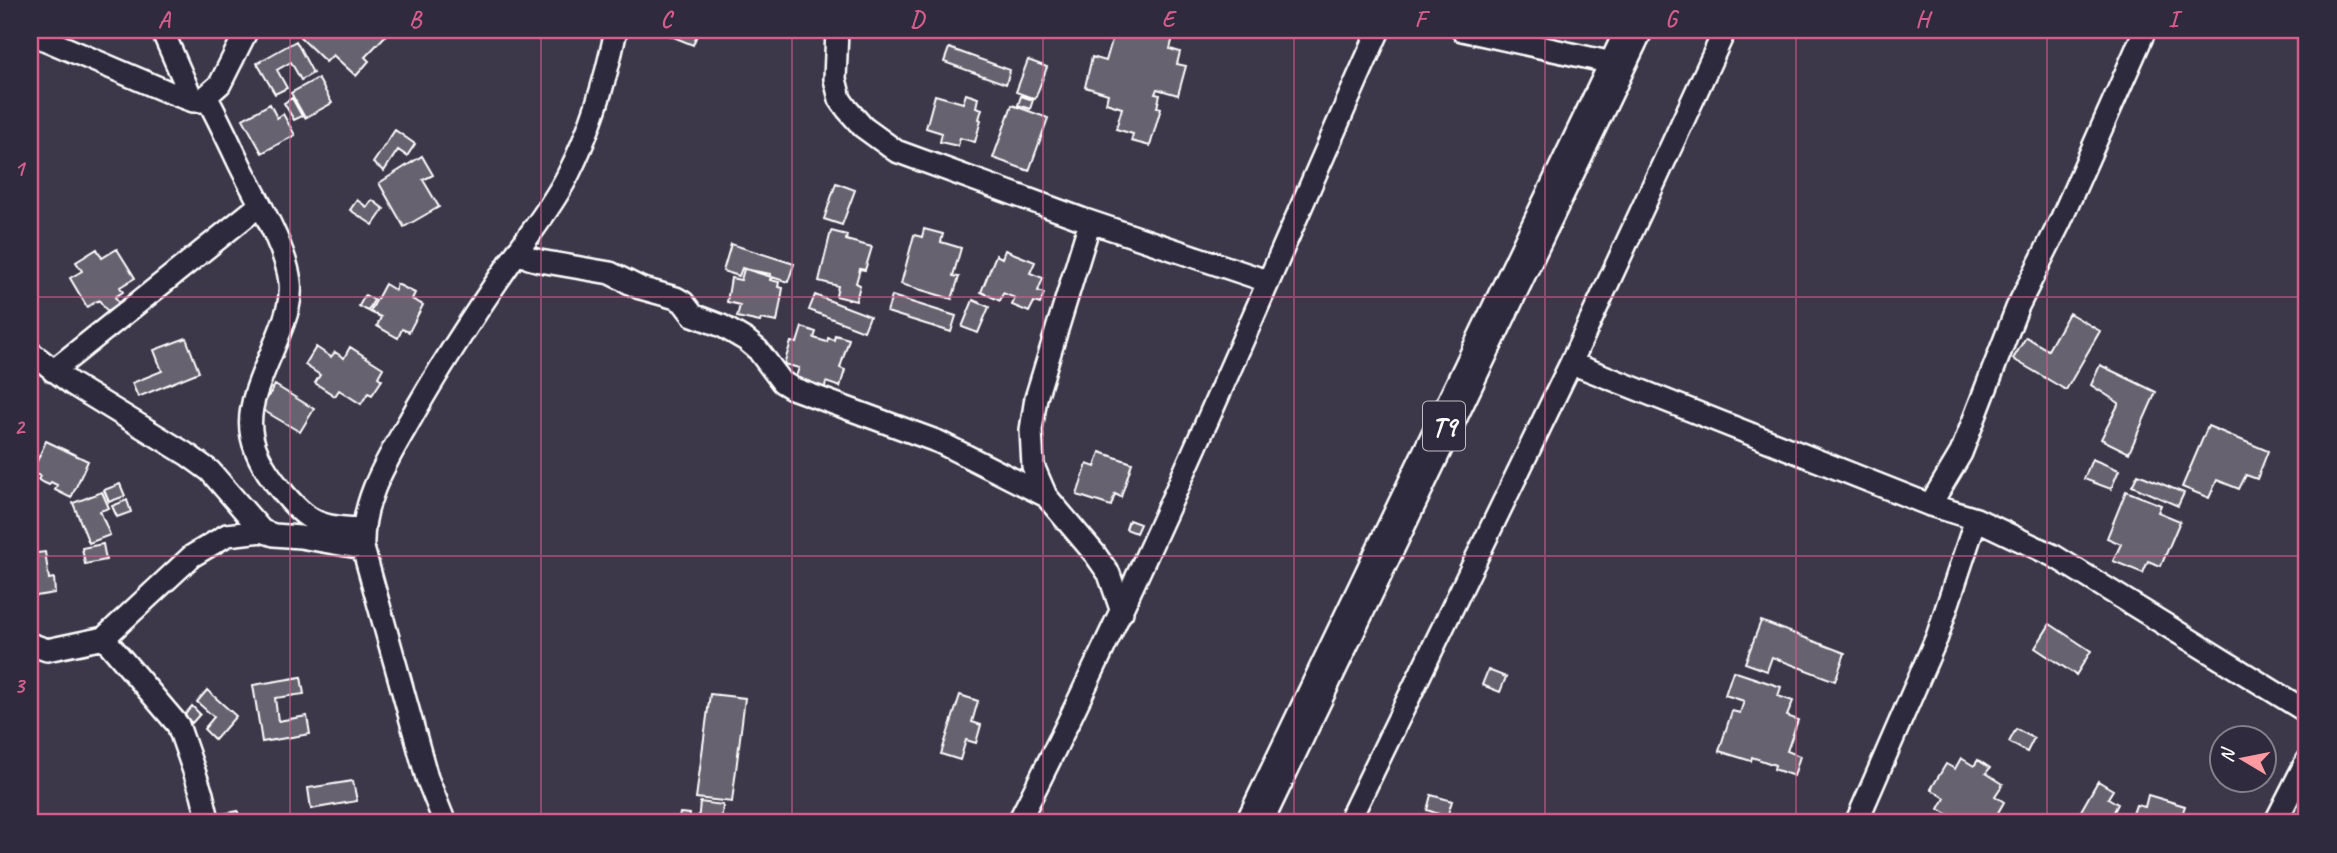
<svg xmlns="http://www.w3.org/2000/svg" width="2337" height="853" font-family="Caveat,sans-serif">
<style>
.building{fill:#666270;stroke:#fff;stroke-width:2}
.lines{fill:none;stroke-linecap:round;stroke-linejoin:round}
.minor-casing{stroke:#fff;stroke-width:26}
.trunk-casing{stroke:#fff;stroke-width:40}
.minor{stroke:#2f2a3d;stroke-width:21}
.trunk{stroke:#2f2a3d;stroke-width:35}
.grid{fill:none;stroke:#d45d8c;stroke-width:2;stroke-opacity:0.55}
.labels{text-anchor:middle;stroke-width:7;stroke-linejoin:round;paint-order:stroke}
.shield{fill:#2f2a3d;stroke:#c1bfc5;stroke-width:2}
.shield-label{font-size:28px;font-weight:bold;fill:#fff}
.neatline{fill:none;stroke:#d45d8c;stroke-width:2.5}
.grid-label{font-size:23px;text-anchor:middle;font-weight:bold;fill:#d45d8c}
</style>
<rect width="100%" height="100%" fill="#3c3749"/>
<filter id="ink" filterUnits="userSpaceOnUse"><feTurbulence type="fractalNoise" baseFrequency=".0143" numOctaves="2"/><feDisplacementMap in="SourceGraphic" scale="14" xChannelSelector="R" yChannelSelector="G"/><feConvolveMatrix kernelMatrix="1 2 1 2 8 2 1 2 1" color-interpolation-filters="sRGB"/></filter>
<g filter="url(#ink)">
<path class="building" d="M 307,30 L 391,30 L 365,57 L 369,61 L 356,76 L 333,55 L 326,62 L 300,37 Z
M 656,30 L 699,30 L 693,45 Z
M 957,30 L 971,30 L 969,38 L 956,34 Z
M 1079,30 L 1104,30 L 1101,41 L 1077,33 Z
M 1115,30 L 1136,30 L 1151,35 L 1153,30 L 1173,37 L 1170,49 L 1180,52 L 1177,64 L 1186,66 L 1178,95 L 1157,89 L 1155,94 L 1160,95 L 1157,107 L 1161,108 L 1150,146 L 1131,141 L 1133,134 L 1116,129 L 1122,108 L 1106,103 L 1108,94 L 1085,87 L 1092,57 L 1106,61 Z
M 296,41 L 313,73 L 301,80 L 291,62 L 277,70 L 287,88 L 275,94 L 257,63 Z
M 949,48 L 1010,70 L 1006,84 L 944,62 Z
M 1028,60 L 1047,67 L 1035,99 L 1016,92 Z
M 318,78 L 332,103 L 305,118 L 291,93 Z
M 966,94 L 978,98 L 976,107 L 982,109 L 979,119 L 981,120 L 975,142 L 960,138 L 958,146 L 940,142 L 942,133 L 926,128 L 935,95 L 963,103 Z
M 1021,96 L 1033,100 L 1030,109 L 1018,105 Z
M 292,98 L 302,116 L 294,120 L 284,103 Z
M 270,104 L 277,118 L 283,114 L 295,135 L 262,153 L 243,119 Z
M 1012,105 L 1048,118 L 1029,171 L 993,158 Z
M 30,122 L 38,127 L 30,140 Z
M 395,130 L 415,144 L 407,156 L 398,150 L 384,171 L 373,163 Z
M 422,156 L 433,175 L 423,180 L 439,207 L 404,227 L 379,183 Z
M 836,183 L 855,190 L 842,225 L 824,219 Z
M 357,200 L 367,207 L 372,200 L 384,209 L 373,225 L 350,210 Z
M 924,229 L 943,234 L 941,242 L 961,248 L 953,276 L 959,277 L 952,299 L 901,284 L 914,235 L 922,237 Z
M 831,231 L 847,235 L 846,240 L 872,247 L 865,270 L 860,269 L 856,283 L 860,285 L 856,301 L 836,296 L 838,286 L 819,281 Z
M 731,244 L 794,264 L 788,282 L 742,268 L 739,276 L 723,271 Z
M 97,249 L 102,258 L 117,249 L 135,278 L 120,287 L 123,292 L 115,297 L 119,304 L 107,311 L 99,300 L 87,307 L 70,278 L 82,271 L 76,262 Z
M 1005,250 L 1035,262 L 1030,273 L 1043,278 L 1038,291 L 1044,293 L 1040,304 L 1034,302 L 1029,312 L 1012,305 L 1015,298 L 1003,293 L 1000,301 L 981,292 L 996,255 L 1002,258 Z
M 744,269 L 771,274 L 770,280 L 779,282 L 778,287 L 783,288 L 777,322 L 761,319 L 760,322 L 737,317 L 740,305 L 727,302 L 731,278 L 741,280 Z
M 385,284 L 395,290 L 397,284 L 415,293 L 412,299 L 423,305 L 409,332 L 402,329 L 398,338 L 377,326 L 381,317 L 370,312 Z
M 365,295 L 374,300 L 368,311 L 359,306 Z
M 815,295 L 870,316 L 864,331 L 809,310 Z
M 892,296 L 956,316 L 951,332 L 887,312 Z
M 973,300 L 989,307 L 978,333 L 962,327 Z
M 2069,313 L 2100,331 L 2066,390 L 2013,359 L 2026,337 L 2048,350 Z
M 802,327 L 816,332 L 814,338 L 827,342 L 828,338 L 834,340 L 835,335 L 849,339 L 840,368 L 845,370 L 840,387 L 826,382 L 824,391 L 794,382 L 799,368 L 784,364 L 791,342 L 797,343 Z
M 186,338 L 199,372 L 138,397 L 132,383 L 162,371 L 154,350 Z
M 316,347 L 331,357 L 335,352 L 344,358 L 350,347 L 383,368 L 378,377 L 382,380 L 372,395 L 368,393 L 361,404 L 339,390 L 335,396 L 315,383 L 320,375 L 305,365 Z
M 2100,365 L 2156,392 L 2129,453 L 2101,439 L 2119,403 L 2091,385 Z
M 275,385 L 314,409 L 300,432 L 261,409 Z
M 2208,426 L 2268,451 L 2257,479 L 2246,475 L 2239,489 L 2217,480 L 2209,498 L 2182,487 Z
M 46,441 L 88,461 L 71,498 L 55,490 L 57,485 L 51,482 L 49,485 L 38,480 L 40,476 L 32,472 Z
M 1100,452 L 1132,463 L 1121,497 L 1115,494 L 1111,506 L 1077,495 L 1087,464 L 1095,467 Z
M 2092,459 L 2119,470 L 2111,489 L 2084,479 Z
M 2138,474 L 2184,493 L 2178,506 L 2132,486 Z
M 120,484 L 125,496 L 109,502 L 104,490 Z
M 2126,491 L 2161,505 L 2158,512 L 2180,521 L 2161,566 L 2148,561 L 2143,573 L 2113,561 L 2121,544 L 2107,538 Z
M 102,492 L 109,508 L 100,511 L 110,535 L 89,543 L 73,503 Z
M 127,500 L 131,512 L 117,517 L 112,506 Z
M 1129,520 L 1140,524 L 1136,533 L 1126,529 Z
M 103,544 L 106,560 L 85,564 L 82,548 Z
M 45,552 L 49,579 L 54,578 L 55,593 L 30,597 L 30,554 Z
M 1761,621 L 1845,653 L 1835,681 L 1772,657 L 1767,671 L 1745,663 Z
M 2050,624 L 2091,651 L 2076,675 L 2035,648 Z
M 1488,670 L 1506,677 L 1500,692 L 1482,685 Z
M 1733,671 L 1781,687 L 1778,696 L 1793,701 L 1787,716 L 1798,720 L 1787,751 L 1800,756 L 1794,776 L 1774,769 L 1775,765 L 1752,757 L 1751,761 L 1719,751 L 1732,711 L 1740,713 L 1744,701 L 1725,695 Z
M 301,677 L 304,694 L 275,698 L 278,721 L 307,716 L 310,734 L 262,742 L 253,685 Z
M 207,690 L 236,716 L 215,740 L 204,729 L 214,717 L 197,702 Z
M 710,694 L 745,698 L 732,802 L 696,798 Z
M 960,695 L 978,701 L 972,722 L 981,725 L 976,743 L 966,740 L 960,760 L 941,754 Z
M 192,706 L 200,714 L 192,723 L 184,716 Z
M 2016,729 L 2034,738 L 2027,752 L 2009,742 Z
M 1961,758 L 1974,766 L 1978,760 L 1990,768 L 1986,773 L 2003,784 L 1995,796 L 2004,802 L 1992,823 L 1987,820 L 1985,823 L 1963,823 L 1939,809 L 1945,798 L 1931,789 L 1946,764 L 1955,769 Z
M 353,781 L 357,801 L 311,809 L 308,788 Z
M 2098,781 L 2113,790 L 2108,798 L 2118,804 L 2108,823 L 2074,823 Z
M 1431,795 L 1452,801 L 1447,817 L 1427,810 Z
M 2148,795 L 2185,806 L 2181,818 L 2189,820 L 2191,814 L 2208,819 L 2206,823 L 2130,823 L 2136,805 L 2145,807 Z
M 700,802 L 723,805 L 721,823 L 698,823 Z
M 238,811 L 239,823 L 220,823 L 218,815 Z
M 680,813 L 690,814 L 689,823 L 678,823 Z
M 761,817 L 809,823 L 760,823 Z"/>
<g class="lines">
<defs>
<path id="minor" d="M 162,30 L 193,101
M 837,30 L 835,79 L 840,99 L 847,109 L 863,127 L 896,151 L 1082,219 L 1267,281
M 1462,30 L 1617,64
M 30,33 L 166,91 L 193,101 L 201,101 L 220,84 L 247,30
M 207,98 C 219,120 229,142 240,165 C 255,196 286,247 290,282 C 292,300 286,317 279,334 C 254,398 229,429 281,490 C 308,523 320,528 362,529
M 1090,222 L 1036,398 L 1031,430 L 1033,466 L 1046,496 L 1095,554 L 1109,574 L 1122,612
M 518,250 L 529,258 L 540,261 L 610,273 L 640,288 L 676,298 L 683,302 L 693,315 L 722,326 L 746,340 L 758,350 L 782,382 L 792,388 L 939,442 L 1046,496
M 30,352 L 72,384 L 188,455 L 210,471 L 262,531
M 1571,363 L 1930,505 L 1976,519 L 2054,556 L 2307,712
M 53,371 L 260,205
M 1930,505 L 1961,453 L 2017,308 L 2060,222 L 2145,30
M 104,638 L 178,725 L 202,794 L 209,823
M 30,644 L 47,650 L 104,638 L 192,556 L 227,535 L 262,531 L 274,535 L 300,537 L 363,548
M 445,823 L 427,778 L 363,548 C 361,502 385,464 407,425 C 438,370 473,316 509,264 C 529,234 552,207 568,175 C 591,130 606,79 616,30
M 1018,823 C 1150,564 1261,295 1379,30
M 1348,823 L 1571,363 L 1725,30
M 1856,823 L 1937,637 L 1976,519
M 2275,823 L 2307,760"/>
<path id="trunk" d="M 1254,823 L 1634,30"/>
</defs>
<use href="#minor" class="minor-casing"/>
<use href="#trunk" class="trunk-casing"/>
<use href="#minor" class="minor"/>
<use href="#trunk" class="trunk"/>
</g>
</g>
<path class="grid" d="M 290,30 L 290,823M 541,30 L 541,823M 792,30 L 792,823M 1043,30 L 1043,823M 1294,30 L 1294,823M 1545,30 L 1545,823M 1796,30 L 1796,823M 2047,30 L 2047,823M 30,297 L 2307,297M 30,556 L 2307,556"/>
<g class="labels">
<rect class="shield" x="1423" y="401.5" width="42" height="49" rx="5"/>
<g class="shield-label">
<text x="1444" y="436">T9</text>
</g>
</g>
<rect width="2337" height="853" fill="none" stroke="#2f2a3d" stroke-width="77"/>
<g transform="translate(2243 759) rotate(280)"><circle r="33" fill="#2f2a3d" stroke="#827f8b" stroke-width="2"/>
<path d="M0-5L12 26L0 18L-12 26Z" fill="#ff9aa2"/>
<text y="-10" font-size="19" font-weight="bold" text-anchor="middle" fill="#ffffff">N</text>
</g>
<rect x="38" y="38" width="2260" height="776" class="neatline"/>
<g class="grid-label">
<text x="164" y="27">A</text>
<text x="415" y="27">B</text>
<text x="666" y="27">C</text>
<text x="917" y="27">D</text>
<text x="1168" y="27">E</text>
<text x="1420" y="27">F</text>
<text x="1671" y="27">G</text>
<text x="1922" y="27">H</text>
<text x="2173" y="27">I</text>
<text x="19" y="176">1</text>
<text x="19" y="434">2</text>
<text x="19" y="693">3</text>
</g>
</svg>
